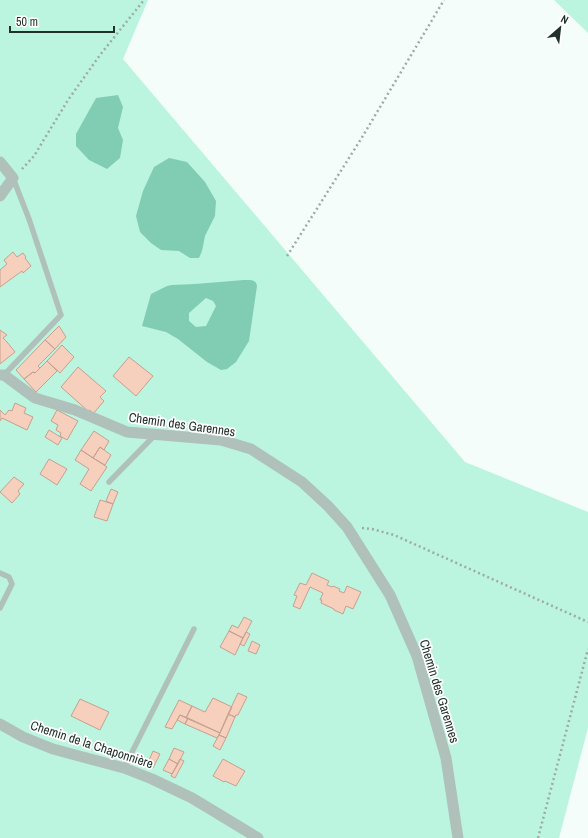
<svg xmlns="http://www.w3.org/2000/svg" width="588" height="838" font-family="'Archivo Narrow',sans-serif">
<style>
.green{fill:#bbf4df}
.water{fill:#81cdb3;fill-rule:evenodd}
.building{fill:#f6cfbd;stroke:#c5a190}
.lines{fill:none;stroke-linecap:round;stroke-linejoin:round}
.path{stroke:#9faaa6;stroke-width:2.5;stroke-dasharray:2 3;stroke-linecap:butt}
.service{stroke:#afc1ba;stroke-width:5.5}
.minor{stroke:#afc1ba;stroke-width:11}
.labels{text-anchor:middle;stroke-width:3.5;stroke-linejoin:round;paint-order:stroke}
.street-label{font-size:13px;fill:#20302a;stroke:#fff}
</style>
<rect width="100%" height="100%" fill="#f5fdfa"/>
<path class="green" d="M 0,0 L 148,0 L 123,59 L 465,462 L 588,512 L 588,728 L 559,838 L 0,838 Z
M 554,0 L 588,0 L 588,33 Z"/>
<path class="water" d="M 118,95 L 123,107 L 118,128 L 123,140 L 120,158 L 107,169 L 89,160 L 76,146 L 76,134 L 96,98 Z
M 169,158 L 187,162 L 205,182 L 216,201 L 215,216 L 205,236 L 202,251 L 199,258 L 190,258 L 179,251 L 161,250 L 151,243 L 140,232 L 136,216 L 143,191 L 154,167 Z
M 244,280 C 250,280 256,279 257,286 L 249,341 L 236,362 L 227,369 L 221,370 L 207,362 L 178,339 L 166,332 L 142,326 L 151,294 L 167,286 L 172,285 L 195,284 ZM 206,298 L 213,301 L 216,306 L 206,326 L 196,327 L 189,321 L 189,313 Z"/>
<path class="building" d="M 13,252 L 17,257 L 23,253 L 26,257 L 25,258 L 31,266 L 23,273 L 22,271 L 0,287 L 0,270 L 7,264 L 4,260 Z
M 59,326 L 66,337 L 55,349 L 45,340 Z
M 0,330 L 7,335 L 3,338 L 7,342 L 15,352 L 0,364 Z
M 45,340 L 55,349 L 38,366 L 40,368 L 35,373 L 33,372 L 24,379 L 16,370 Z
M 62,345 L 74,357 L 60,373 L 47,361 Z
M 129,357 L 153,376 L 136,396 L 113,376 Z
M 47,361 L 57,371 L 36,392 L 24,379 L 33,372 L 35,373 Z
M 78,367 L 106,391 L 100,397 L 104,401 L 93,414 L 90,410 L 88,411 L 61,387 Z
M 15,403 L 26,408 L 24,413 L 33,417 L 27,430 L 2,418 L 0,421 L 0,410 L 5,415 L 9,410 L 12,411 Z
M 57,410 L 78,421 L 67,440 L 60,436 L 61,433 L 56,430 L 58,425 L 51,421 Z
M 49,430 L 62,438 L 58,445 L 45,437 Z
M 94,431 L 109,441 L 104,450 L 100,447 L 93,458 L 81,450 Z
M 100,447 L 111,455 L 105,465 L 93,458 Z
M 81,450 L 107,467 L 91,491 L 80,484 L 89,469 L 75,460 Z
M 49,459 L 67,469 L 57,485 L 40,474 Z
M 14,477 L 24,484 L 18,491 L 20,494 L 12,503 L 0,492 Z
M 111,489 L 118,492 L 113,504 L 106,501 Z
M 100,500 L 113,504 L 107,521 L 94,517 Z
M 312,573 L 329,581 L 327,585 L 332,587 L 333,586 L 340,589 L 339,591 L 344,593 L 347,586 L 361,592 L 353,609 L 346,606 L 343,614 L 334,610 L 334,609 L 321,603 L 322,600 L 320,600 L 323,593 L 310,587 L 300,609 L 293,606 L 297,596 L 294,595 L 300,583 L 306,585 Z
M 244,617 L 252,621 L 243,638 L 229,631 L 232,625 L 238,628 Z
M 229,631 L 243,638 L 235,655 L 220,647 Z
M 246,632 L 250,634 L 244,646 L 240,644 Z
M 252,641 L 260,645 L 256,654 L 248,651 Z
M 238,693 L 247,697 L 238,715 L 236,715 L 235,717 L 228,714 Z
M 213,698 L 232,707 L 220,733 L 186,718 L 192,706 L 205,712 Z
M 80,699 L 109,712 L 100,730 L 71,716 Z
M 179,700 L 192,706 L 186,718 L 180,715 L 172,729 L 165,727 Z
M 228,714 L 235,717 L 226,738 L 219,735 Z
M 180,715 L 188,718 L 185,724 L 177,720 Z
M 188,718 L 220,733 L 217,738 L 185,724 Z
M 219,735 L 226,738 L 220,750 L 213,746 Z
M 174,748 L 184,752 L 178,764 L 169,759 Z
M 153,751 L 160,754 L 153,768 L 147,765 Z
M 169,759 L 178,764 L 172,774 L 163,770 Z
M 180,759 L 184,761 L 175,778 L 171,776 Z
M 223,759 L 245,771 L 236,786 L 225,781 L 224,782 L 213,776 Z"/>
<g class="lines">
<path class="path" d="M 22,169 L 34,156 L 68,100 L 100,55 L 144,0
M 287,256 L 361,139 L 444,0
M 362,528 L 372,529 L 394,535 L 588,622
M 538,838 L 588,649"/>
<path class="service" d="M 4,375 L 61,315 L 29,219 L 13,178
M 109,482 L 155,435
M 0,573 L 9,577 L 12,584 L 0,608
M 124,768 L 194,629"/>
<path class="minor" d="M 0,162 L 13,178 L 0,196
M 0,375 L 4,375 L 35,398 L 75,410 L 127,432 L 221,440 L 251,449 L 302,482 L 328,506 L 347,527 L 390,595 L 417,656 L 446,758 L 458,838
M 0,724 L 23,737 L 53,749 L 124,768 L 152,779 L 192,798 L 258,838"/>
</g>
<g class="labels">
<g class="street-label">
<text transform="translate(182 424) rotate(8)" y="5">Chemin des Garennes</text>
<text transform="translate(440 691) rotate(73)" y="5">Chemin des Garennes</text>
<text transform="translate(92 744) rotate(18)" y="5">Chemin de la Chaponnière</text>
</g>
</g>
<g transform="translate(560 28) rotate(28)" stroke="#ffffff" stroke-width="3" paint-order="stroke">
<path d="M0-3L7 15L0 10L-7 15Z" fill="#20302a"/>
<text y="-6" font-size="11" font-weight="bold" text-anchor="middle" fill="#20302a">N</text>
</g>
<path d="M10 26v6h104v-6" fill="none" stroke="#20302a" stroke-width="2"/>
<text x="16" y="26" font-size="12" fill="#20302a" stroke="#ffffff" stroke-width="3" paint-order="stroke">50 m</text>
</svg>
